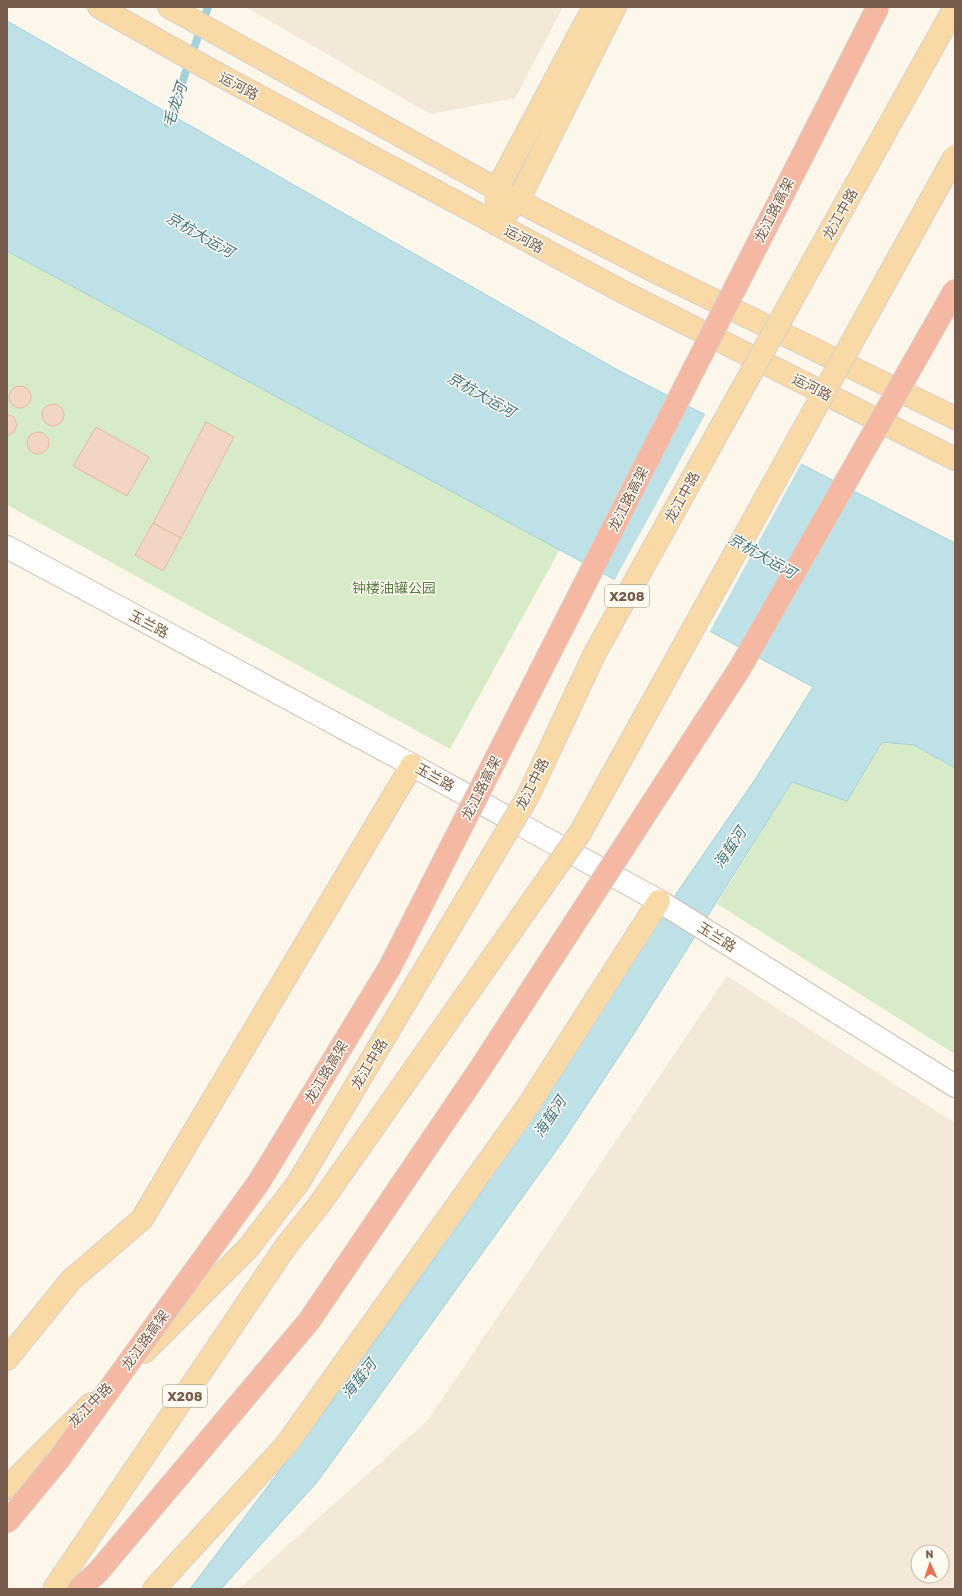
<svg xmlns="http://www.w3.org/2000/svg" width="962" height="1596" font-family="Rubik,'Noto Sans SC',sans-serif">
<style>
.residential{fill:#f4e8d9;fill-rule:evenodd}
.green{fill:#d7ebc8}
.water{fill:#bee1e7;stroke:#a5d1d9}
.pier{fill:#fdf6eb}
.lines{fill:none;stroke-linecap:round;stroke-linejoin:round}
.stream{stroke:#a5d1d9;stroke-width:8}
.building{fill:#f2d5c2;stroke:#e5bba3}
.minor-casing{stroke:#cfbeaf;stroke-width:24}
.major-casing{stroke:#d9d1cd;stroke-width:24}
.minor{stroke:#fff;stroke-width:22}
.major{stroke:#f9d9a5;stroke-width:22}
.major-bridge-casing{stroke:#d9d1cd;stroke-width:24;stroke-linecap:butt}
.highway-bridge-casing{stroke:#d9d1cd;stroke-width:24;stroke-linecap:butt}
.major-bridge{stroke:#f9d9a5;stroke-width:22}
.highway-bridge{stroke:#f5b8a3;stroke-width:22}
.labels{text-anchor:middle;stroke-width:3;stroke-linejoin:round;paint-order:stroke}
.shield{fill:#fffaf2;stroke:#a08b7e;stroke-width:1}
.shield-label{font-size:13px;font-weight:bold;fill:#785c4d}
.street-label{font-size:14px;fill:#785c4d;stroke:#fffaf2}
.park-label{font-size:14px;fill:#567e45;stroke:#fffaf2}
.water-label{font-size:15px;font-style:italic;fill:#437a84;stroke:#fffaf2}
</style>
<rect width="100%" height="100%" fill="#fdf6eb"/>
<path class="residential" d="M 246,7 L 563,7 L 515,98 L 430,114 Z
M 727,976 L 955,1123 L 955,1589 L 239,1589 L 428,1420 ZM 918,1552 L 942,1552 L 942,1576 L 918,1576 Z"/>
<path class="green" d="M 7,251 L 560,549 L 450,749 L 7,505 Z
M 882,742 L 914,745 L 955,768 L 955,1054 L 717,904 L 792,782 L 847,801 Z"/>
<path class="water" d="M 7,21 L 616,369 L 955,543 L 955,768 L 914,745 L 882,742 L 847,801 L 792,782 L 633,1035 L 563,1141 L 318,1481 L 221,1589 L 190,1589 L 334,1399 L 478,1198 L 567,1058 L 658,920 L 754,781 L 813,687 L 7,251 Z"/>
<path class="pier" d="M 706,413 L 802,462 L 709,633 L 614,581 Z"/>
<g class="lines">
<path class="stream" d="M 168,124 L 208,7"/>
</g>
<path class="building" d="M9 397a11 11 0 1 1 22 0a11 11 0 1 1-22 0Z
M42 415a11 11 0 1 1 22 0a11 11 0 1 1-22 0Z
M 7,414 L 14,417 L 17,425 L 14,432 L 7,436 Z
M 206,422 L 234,437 L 181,538 L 153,523 Z
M 96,427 L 149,457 L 127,496 L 73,466 Z
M27 443a11 11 0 1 1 22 0a11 11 0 1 1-22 0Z
M 153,523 L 181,538 L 163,571 L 135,555 Z"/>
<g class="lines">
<defs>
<path id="minor" d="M 7,547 L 412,765 L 659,901 L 955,1086"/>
<path id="major" d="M 99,7 L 214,72 L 623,292 L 955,459
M 169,7 L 518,201 L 656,272 L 955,418
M 497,203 L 497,189 L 594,7
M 496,224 L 518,201 L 615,7
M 144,1352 L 249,1247 L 298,1183
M 7,1359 L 71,1280 L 142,1219 L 412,765
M 7,1488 L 91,1404
M 54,1589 L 286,1246 L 319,1205
M 154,1589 L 286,1445 L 528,1106 L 659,901"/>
</defs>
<use href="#minor" class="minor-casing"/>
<use href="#major" class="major-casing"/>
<use href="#minor" class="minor"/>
<use href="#major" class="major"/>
<defs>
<path id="major-bridge" d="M 298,1183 L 528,796 L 595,653 L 955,7
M 319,1205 L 580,833 L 955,156"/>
<path id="highway-bridge" d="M 7,1522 L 59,1459 L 259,1182 L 390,967 L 878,7
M 79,1589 L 98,1572 L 309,1321 L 480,1069 L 740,668 L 955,290"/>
</defs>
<use href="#major-bridge" class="major-bridge-casing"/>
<use href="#highway-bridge" class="highway-bridge-casing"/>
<use href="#major-bridge" class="major-bridge"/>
<use href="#highway-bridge" class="highway-bridge"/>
</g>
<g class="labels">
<g class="shield">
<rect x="605" y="585" width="44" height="22" rx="3"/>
<rect x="163" y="1385" width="44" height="22" rx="3"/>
</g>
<g class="shield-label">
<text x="627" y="601">X208</text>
<text x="185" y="1401">X208</text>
</g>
<g class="street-label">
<text transform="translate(239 86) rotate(28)" y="5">运河路</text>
<text transform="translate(774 210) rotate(-63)" y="5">龙江路高架</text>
<text transform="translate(840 214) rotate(-61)" y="5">龙江中路</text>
<text transform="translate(524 239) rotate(28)" y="5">运河路</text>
<text transform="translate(812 387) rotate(27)" y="5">运河路</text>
<text transform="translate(682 497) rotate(-61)" y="5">龙江中路</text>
<text transform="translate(628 499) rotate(-63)" y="5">龙江路高架</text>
<text transform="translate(149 624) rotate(28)" y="5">玉兰路</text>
<text transform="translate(435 777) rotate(29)" y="5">玉兰路</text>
<text transform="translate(532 784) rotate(-63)" y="5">龙江中路</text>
<text transform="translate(481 788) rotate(-63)" y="5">龙江路高架</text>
<text transform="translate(717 937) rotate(32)" y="5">玉兰路</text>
<text transform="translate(369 1064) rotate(-59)" y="5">龙江中路</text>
<text transform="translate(326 1072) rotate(-59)" y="5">龙江路高架</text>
<text transform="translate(145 1340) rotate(-54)" y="5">龙江路高架</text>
<text transform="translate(90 1405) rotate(-45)" y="5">龙江中路</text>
</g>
<g class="park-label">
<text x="394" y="593">钟楼油罐公园</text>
</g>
<g class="water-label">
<text transform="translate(175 105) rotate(-71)" y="5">毛龙河</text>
<text transform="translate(200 235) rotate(30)" y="5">京杭大运河</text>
<text transform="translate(481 395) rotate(30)" y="5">京杭大运河</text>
<text transform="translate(762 556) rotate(30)" y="5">京杭大运河</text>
<text transform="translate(730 848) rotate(-56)" y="5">海蜇河</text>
<text transform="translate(550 1117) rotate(-56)" y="5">海蜇河</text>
<text transform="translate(359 1379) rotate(-51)" y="5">海蜇河</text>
</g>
</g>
<rect width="962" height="1596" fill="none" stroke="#785c4d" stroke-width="16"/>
<g transform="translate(930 1564) rotate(357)"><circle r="19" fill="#fffaf2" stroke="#c9bbb0"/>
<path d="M0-3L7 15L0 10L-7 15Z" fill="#e47252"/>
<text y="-6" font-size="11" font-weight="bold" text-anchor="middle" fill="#785c4d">N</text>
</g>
</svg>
